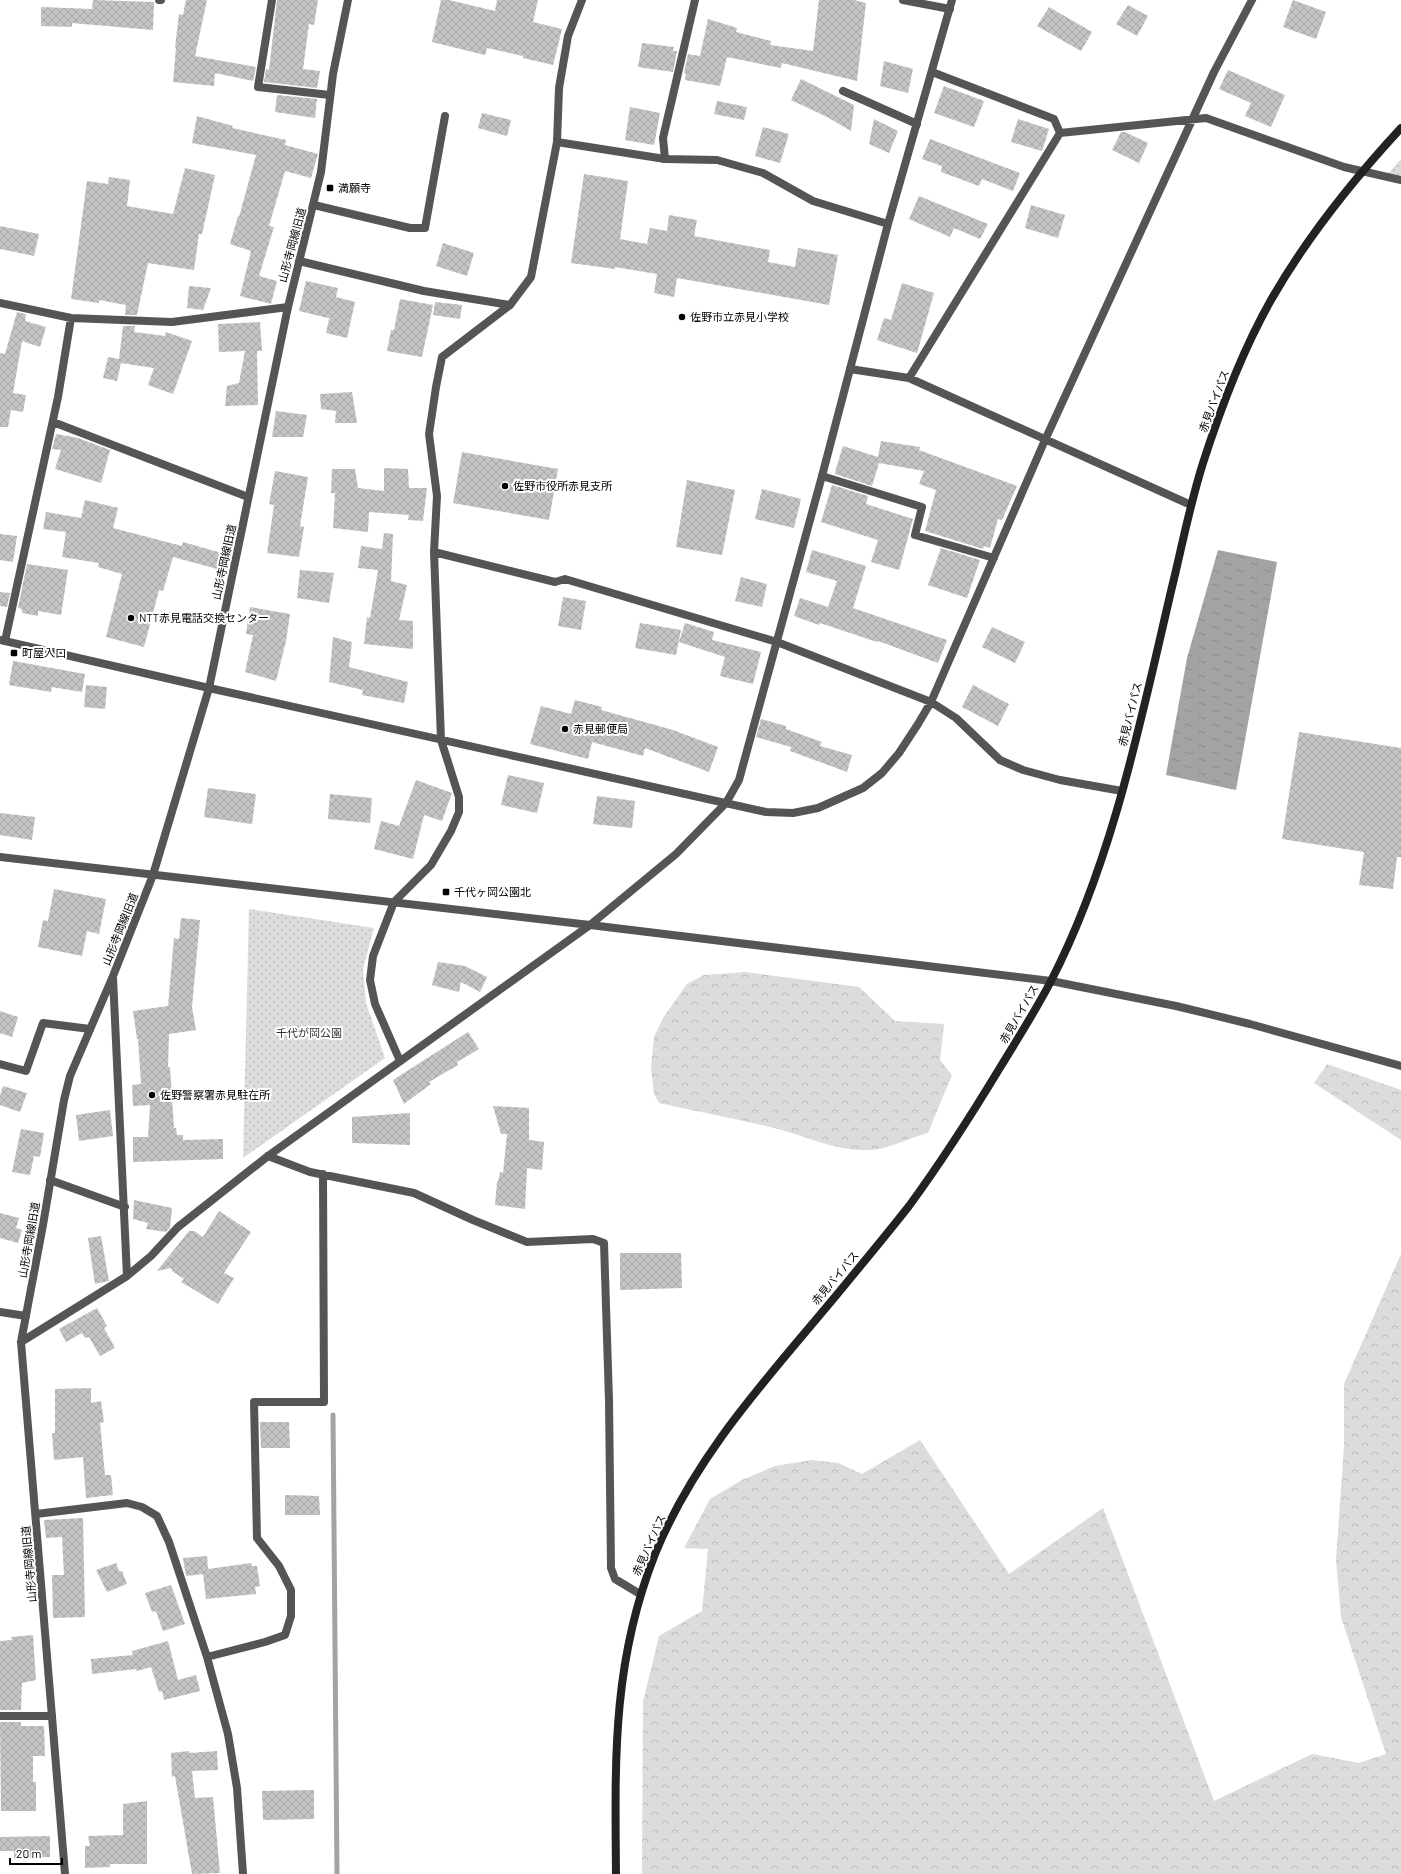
<svg xmlns="http://www.w3.org/2000/svg" width="1401" height="1874" font-family="Barlow,'Noto Sans JP',sans-serif">
<style>
.grass{fill:url(#grass-dots)}
.forest{fill:url(#forest-crowns)}
.water{fill:url(#water-ripples)}
.lines{fill:none;stroke-linecap:round;stroke-linejoin:round}
.stream{stroke:#a3a3a3;stroke-width:5}
.building{fill:url(#building-cross-hatch)}
.service{stroke:#555;stroke-width:8}
.minor{stroke:#555;stroke-width:8}
.tertiary{stroke:#555;stroke-width:8}
.secondary{stroke:#222;stroke-width:8}
.poi-dot{fill:#000;stroke:#fff;stroke-width:1.5}
.labels{text-anchor:middle;stroke-width:4;stroke-linejoin:round;paint-order:stroke}
.poi-label{font-size:11px;fill:#000;stroke:#fff;text-anchor:start}
.street-label{font-size:11px;fill:#000;stroke:#fff}
.park-label{font-size:11px;fill:#333;stroke:#fff}
</style>
<defs>
<pattern id="grass-dots" width="8" height="8" patternUnits="userSpaceOnUse"><rect width="8" height="8" fill="#dcdcdc"/><path d="M2 2h.1M6 6h.1" fill="none" stroke="#bbb" stroke-width="1.8" stroke-linecap="round"/></pattern>
<pattern id="forest-crowns" width="20" height="18" patternUnits="userSpaceOnUse"><rect width="20" height="18" fill="#dcdcdc"/><path d="M2 6a3 3 0 1 1 6 0M12 15a3 3 0 1 1 6 0" fill="none" stroke="#bbb"/></pattern>
<pattern id="water-ripples" width="26" height="14" patternUnits="userSpaceOnUse"><rect width="26" height="14" fill="#a3a3a3"/><path d="M2 4q2-2 4 0t4 0M15 11q2-2 4 0t4 0" fill="none" stroke="#8b8b8b"/></pattern>
<pattern id="building-cross-hatch" width="8" height="8" patternUnits="userSpaceOnUse"><rect width="8" height="8" fill="#c4c4c4"/><path d="M0 0l8 8M0 8l8-8" fill="none" stroke="#a7a7a7"/></pattern>
</defs>
<rect width="100%" height="100%" fill="#fff"/>
<path class="grass" d="M 1401,159 L 1401,177 L 1388,174 Z
M 249,909 L 374,928 L 363,969 L 366,1003 L 385,1058 L 243,1158 Z"/>
<path class="forest" d="M 745,972 L 859,987 L 895,1021 L 944,1024 L 940,1060 L 952,1075 L 928,1133 C 908,1138 890,1149 870,1150 C 839,1152 808,1137 778,1129 C 739,1119 699,1112 659,1103 L 654,1094 L 651,1067 L 654,1037 L 663,1018 L 687,984 L 704,975 Z
M 1327,1064 L 1401,1090 L 1401,1140 L 1314,1083 Z
M 1401,1254 L 1401,1874 L 642,1874 L 643,1702 L 659,1636 L 702,1611 L 708,1549 L 684,1548 L 710,1499 L 742,1480 L 775,1466 L 812,1460 L 838,1463 L 862,1474 L 920,1440 L 1009,1574 L 1103,1508 L 1214,1801 L 1312,1754 L 1359,1763 L 1386,1754 L 1341,1617 L 1336,1559 L 1344,1446 L 1344,1384 Z"/>
<path class="water" d="M 1218,550 L 1277,562 L 1236,790 L 1166,775 L 1187,658 Z"/>
<g class="lines">
<path class="stream" d="M 333,1415 L 337,1874"/>
</g>
<path class="building" d="M 93,0 L 154,2 L 153,30 L 72,23 L 72,27 L 41,26 L 41,7 L 92,9 Z
M 186,0 L 207,0 L 195,56 L 256,67 L 253,81 L 215,73 L 214,86 L 173,82 L 176,48 L 175,47 L 179,14 L 183,15 Z
M 277,0 L 318,0 L 314,25 L 309,24 L 303,69 L 320,71 L 317,88 L 264,82 L 266,69 L 269,70 Z
M 441,0 L 449,0 L 495,11 L 497,0 L 538,0 L 533,22 L 562,29 L 553,65 L 523,58 L 523,56 L 487,48 L 485,55 L 432,42 Z
M 819,0 L 854,0 L 866,3 L 857,81 L 782,63 L 781,68 L 727,57 L 720,86 L 685,80 L 686,74 L 684,73 L 688,54 L 700,56 L 708,19 L 737,28 L 736,32 L 771,41 L 770,45 L 813,51 Z
M 1293,0 L 1326,12 L 1316,39 L 1283,27 Z
M 1128,5 L 1148,16 L 1137,36 L 1116,24 Z
M 1049,7 L 1092,32 L 1081,51 L 1037,26 Z
M 642,43 L 674,47 L 673,51 L 677,51 L 673,72 L 638,67 Z
M 884,61 L 913,69 L 908,93 L 880,86 Z
M 1228,70 L 1285,95 L 1271,127 L 1245,116 L 1251,103 L 1219,89 Z
M 801,79 L 854,105 L 851,131 L 827,117 L 791,100 Z
M 944,86 L 984,101 L 974,127 L 934,113 Z
M 277,95 L 317,99 L 315,118 L 275,112 Z
M 717,101 L 747,107 L 744,120 L 714,114 Z
M 630,107 L 660,113 L 654,145 L 625,140 Z
M 482,113 L 511,120 L 507,136 L 478,128 Z
M 197,116 L 233,126 L 232,128 L 286,140 L 285,145 L 318,154 L 311,178 L 285,171 L 269,226 L 274,227 L 259,276 L 277,281 L 271,304 L 240,296 L 251,251 L 230,244 L 238,216 L 239,217 L 256,155 L 192,143 Z
M 874,119 L 898,131 L 889,153 L 869,144 Z
M 1018,119 L 1049,129 L 1042,151 L 1011,142 Z
M 763,127 L 789,134 L 780,163 L 755,156 Z
M 1121,132 L 1125,132 L 1148,143 L 1139,163 L 1112,150 Z
M 930,139 L 1020,173 L 1013,191 L 982,179 L 979,186 L 941,172 L 942,166 L 922,159 Z
M 185,168 L 215,175 L 202,234 L 199,234 L 194,270 L 148,263 L 137,315 L 125,315 L 126,305 L 99,300 L 99,303 L 71,299 L 87,181 L 108,184 L 109,177 L 130,180 L 127,206 L 173,214 Z
M 584,174 L 628,181 L 620,239 L 647,244 L 650,228 L 667,231 L 669,215 L 697,220 L 694,236 L 770,250 L 768,262 L 795,267 L 798,248 L 838,255 L 829,305 L 677,278 L 674,297 L 654,293 L 657,274 L 615,267 L 615,269 L 571,263 Z
M 919,196 L 988,224 L 980,239 L 954,228 L 950,237 L 909,219 Z
M 1031,205 L 1065,215 L 1058,238 L 1025,228 Z
M 0,226 L 39,234 L 34,256 L 0,249 Z
M 443,243 L 474,253 L 467,276 L 436,266 Z
M 306,281 L 338,288 L 336,297 L 355,302 L 347,338 L 326,333 L 329,319 L 332,319 L 299,311 Z
M 902,283 L 934,293 L 917,353 L 877,340 L 884,318 L 891,320 Z
M 189,286 L 211,288 L 203,310 L 187,308 Z
M 400,299 L 433,305 L 422,357 L 387,351 L 391,330 L 394,330 Z
M 435,302 L 462,305 L 460,319 L 433,315 Z
M 17,312 L 26,314 L 25,321 L 46,327 L 40,347 L 22,341 L 13,393 L 26,395 L 23,412 L 11,410 L 8,427 L 0,427 L 0,353 L 5,354 Z
M 260,322 L 262,351 L 257,351 L 258,405 L 225,406 L 227,386 L 239,383 L 245,351 L 219,352 L 218,324 Z
M 123,326 L 135,326 L 134,332 L 165,336 L 166,332 L 192,341 L 173,394 L 148,385 L 154,368 L 121,363 L 117,381 L 103,378 L 108,357 L 119,359 Z
M 352,392 L 357,423 L 335,423 L 336,411 L 321,409 L 320,394 Z
M 276,411 L 307,415 L 303,437 L 272,437 Z
M 56,434 L 78,438 L 110,450 L 101,483 L 55,469 L 61,450 L 52,449 Z
M 881,441 L 920,447 L 919,450 L 1017,486 L 1002,520 L 998,519 L 990,548 L 984,546 L 983,549 L 925,531 L 936,490 L 919,484 L 924,471 L 879,463 L 872,486 L 835,474 L 835,472 L 843,446 L 878,457 Z
M 462,452 L 558,469 L 549,520 L 453,503 Z
M 384,468 L 408,469 L 409,488 L 427,488 L 423,521 L 408,520 L 409,515 L 369,512 L 368,532 L 333,528 L 335,493 L 331,493 L 332,469 L 355,469 L 358,488 L 384,491 Z
M 275,471 L 308,477 L 300,526 L 304,527 L 299,557 L 267,553 L 274,505 L 269,504 Z
M 687,480 L 735,490 L 722,555 L 676,547 Z
M 832,485 L 868,496 L 866,504 L 913,519 L 899,570 L 871,562 L 878,540 L 821,522 Z
M 762,489 L 801,499 L 794,528 L 755,519 Z
M 85,500 L 118,508 L 113,528 L 182,546 L 183,542 L 225,554 L 221,570 L 173,557 L 163,591 L 159,590 L 144,647 L 106,637 L 122,574 L 98,567 L 99,563 L 62,557 L 66,532 L 43,529 L 46,512 L 81,518 Z
M 384,533 L 393,534 L 391,581 L 407,585 L 399,620 L 413,621 L 413,649 L 364,644 L 367,617 L 370,618 L 378,570 L 358,568 L 361,546 L 382,549 Z
M 0,534 L 17,536 L 13,562 L 0,560 Z
M 941,548 L 980,560 L 967,598 L 928,585 Z
M 812,550 L 866,566 L 853,608 L 947,640 L 938,663 L 878,641 L 877,642 L 820,623 L 819,625 L 794,616 L 800,598 L 828,607 L 837,581 L 806,572 Z
M 27,564 L 68,570 L 61,615 L 38,611 L 38,616 L 22,613 L 22,609 L 18,608 Z
M 300,570 L 334,573 L 329,603 L 297,598 Z
M 741,577 L 767,584 L 762,607 L 735,601 Z
M 0,592 L 10,593 L 7,607 L 0,606 Z
M 563,597 L 586,601 L 581,630 L 558,626 Z
M 250,607 L 290,614 L 286,641 L 276,681 L 245,672 L 253,635 L 246,634 Z
M 640,623 L 681,630 L 676,655 L 635,648 Z
M 685,623 L 714,632 L 712,640 L 761,652 L 753,684 L 720,676 L 725,657 L 679,642 Z
M 992,627 L 1025,642 L 1015,663 L 982,647 Z
M 333,637 L 352,642 L 349,667 L 408,682 L 404,703 L 362,695 L 363,690 L 329,682 Z
M 13,661 L 85,674 L 82,692 L 52,687 L 51,692 L 9,685 Z
M 86,685 L 107,687 L 105,709 L 84,707 Z
M 973,685 L 1009,704 L 998,726 L 962,707 Z
M 575,700 L 602,707 L 601,710 L 673,730 L 718,747 L 709,772 L 645,748 L 643,756 L 592,742 L 588,759 L 530,744 L 541,706 L 571,714 Z
M 761,719 L 786,726 L 786,729 L 822,742 L 820,746 L 852,755 L 847,772 L 790,751 L 791,747 L 756,737 Z
M 1299,732 L 1401,748 L 1401,857 L 1397,857 L 1393,889 L 1359,885 L 1364,852 L 1282,839 Z
M 508,775 L 544,783 L 537,813 L 501,805 Z
M 416,780 L 452,793 L 442,821 L 424,815 L 413,859 L 374,849 L 381,821 L 399,826 Z
M 208,788 L 256,794 L 252,824 L 204,817 Z
M 330,794 L 372,798 L 370,823 L 328,819 Z
M 597,796 L 635,801 L 632,828 L 593,824 Z
M 0,813 L 35,817 L 32,840 L 0,835 Z
M 54,889 L 106,899 L 99,934 L 87,931 L 82,956 L 38,947 L 43,920 L 48,921 Z
M 181,918 L 200,920 L 192,1007 L 196,1030 L 169,1034 L 168,1067 L 170,1067 L 174,1128 L 176,1128 L 177,1135 L 183,1135 L 183,1140 L 223,1139 L 223,1159 L 133,1162 L 133,1137 L 148,1137 L 150,1105 L 133,1106 L 132,1085 L 141,1084 L 138,1039 L 137,1039 L 133,1011 L 168,1006 L 174,938 L 179,939 Z
M 438,962 L 465,966 L 487,977 L 480,992 L 461,982 L 459,992 L 432,985 Z
M 0,1011 L 18,1017 L 12,1037 L 0,1033 Z
M 468,1032 L 479,1049 L 457,1062 L 458,1065 L 429,1082 L 431,1084 L 404,1104 L 393,1080 Z
M 3,1086 L 27,1093 L 20,1112 L 0,1105 L 0,1096 Z
M 493,1106 L 529,1108 L 529,1140 L 544,1142 L 542,1170 L 527,1168 L 525,1209 L 495,1205 L 497,1182 L 498,1182 L 500,1172 L 503,1173 L 507,1134 L 501,1134 Z
M 110,1110 L 113,1136 L 79,1141 L 76,1115 Z
M 410,1113 L 410,1145 L 352,1143 L 352,1117 Z
M 21,1129 L 44,1133 L 40,1157 L 34,1156 L 30,1175 L 12,1172 Z
M 134,1200 L 172,1208 L 170,1228 L 166,1232 L 146,1229 L 148,1223 L 133,1219 Z
M 219,1211 L 251,1232 L 224,1273 L 234,1278 L 218,1304 L 181,1282 L 184,1279 L 172,1271 L 171,1268 L 157,1271 L 189,1231 L 194,1231 L 203,1237 Z
M 0,1213 L 19,1218 L 16,1228 L 22,1230 L 18,1243 L 0,1238 Z
M 101,1236 L 109,1281 L 95,1284 L 88,1238 Z
M 620,1253 L 681,1253 L 682,1288 L 620,1290 Z
M 97,1308 L 107,1326 L 104,1328 L 115,1348 L 100,1356 L 89,1337 L 85,1338 L 82,1333 L 66,1342 L 59,1329 Z
M 91,1388 L 91,1403 L 101,1401 L 104,1422 L 100,1423 L 105,1475 L 111,1475 L 113,1495 L 86,1498 L 83,1457 L 54,1460 L 52,1433 L 55,1433 L 55,1389 Z
M 260,1422 L 289,1422 L 290,1448 L 261,1448 Z
M 285,1495 L 319,1496 L 320,1515 L 285,1515 Z
M 83,1518 L 85,1617 L 53,1618 L 52,1575 L 64,1575 L 62,1537 L 46,1538 L 44,1520 Z
M 207,1556 L 208,1569 L 251,1563 L 252,1566 L 257,1566 L 260,1586 L 255,1587 L 256,1594 L 206,1599 L 203,1574 L 186,1576 L 183,1558 Z
M 116,1563 L 119,1571 L 122,1571 L 127,1584 L 107,1592 L 96,1570 Z
M 171,1585 L 185,1624 L 163,1631 L 156,1611 L 152,1612 L 145,1593 Z
M 33,1635 L 36,1680 L 22,1683 L 21,1710 L 0,1710 L 0,1641 L 12,1640 L 11,1637 Z
M 168,1641 L 178,1680 L 196,1675 L 200,1691 L 164,1700 L 162,1691 L 159,1692 L 151,1667 L 137,1671 L 136,1669 L 92,1674 L 91,1659 L 133,1655 L 132,1651 Z
M 0,1722 L 21,1722 L 21,1726 L 44,1726 L 45,1756 L 33,1756 L 33,1782 L 36,1782 L 36,1811 L 1,1811 Z
M 189,1751 L 190,1753 L 217,1751 L 218,1770 L 192,1771 L 195,1798 L 213,1797 L 220,1873 L 192,1874 L 175,1776 L 172,1777 L 171,1753 Z
M 314,1790 L 314,1819 L 263,1820 L 262,1791 Z
M 147,1801 L 147,1864 L 110,1864 L 110,1867 L 85,1868 L 85,1846 L 90,1846 L 88,1836 L 123,1835 L 123,1804 Z
M 50,1836 L 50,1857 L 14,1858 L 14,1851 L 0,1851 L 0,1837 Z"/>
<g class="lines">
<path class="service" d="M 843,91 L 917,124
M 314,205 L 410,228 L 425,228 L 445,116"/>
<path class="minor" d="M 159,0 L 161,0
M 272,0 L 258,87 L 330,95
M 903,0 L 950,9
M 932,72 L 1054,119 L 1060,133
M 557,142 L 559,88 L 568,36 L 582,0
M 665,159 L 663,138 L 695,0
M 0,303 L 71,318 L 172,322 L 288,307
M 850,369 L 909,378 L 1191,505
M 909,378 L 1060,133 L 1206,118 L 1344,167 L 1401,180
M 53,422 L 248,497
M 822,476 L 922,507 L 915,535 L 994,558
M 434,552 L 555,582 L 565,579 L 777,642 L 931,702 L 956,718 L 1000,760 L 1023,770 L 1060,780 L 1122,791
M 5,641 L 58,397 L 71,318
M 209,688 L 766,812 L 793,813 L 818,808 L 863,788 L 882,773 L 899,753 L 918,724 L 931,702 L 1045,440 L 1192,120 L 1214,72 L 1252,0
M 400,1061 L 375,1004 L 370,980 L 373,956 L 394,902 L 431,865 L 451,831 L 459,812 L 459,797 L 441,740 L 434,552 L 437,496 L 429,434 L 436,387 L 442,357 L 510,305
M 0,1064 L 26,1071 L 43,1023 L 90,1029
M 268,1156 L 310,1172 L 414,1193 L 473,1220 L 527,1242 L 593,1239 L 604,1243 L 609,1400 L 611,1568 L 615,1579 L 640,1594
M 50,1180 L 125,1207
M 0,1312 L 26,1316
M 36,1514 L 127,1503 L 142,1507 L 157,1516 L 169,1542 L 207,1657 L 228,1734 L 237,1788 L 243,1874
M 207,1657 L 265,1642 L 285,1635 L 291,1616 L 291,1590 L 279,1566 L 257,1538 L 254,1402 L 324,1402 L 323,1174
M 0,1716 L 52,1716"/>
<path class="tertiary" d="M 299,261 L 424,291 L 510,305 L 531,277 L 557,142 L 665,159 L 717,160 L 763,173 L 813,201 L 888,224
M 0,640 L 209,688
M 0,857 L 590,925 L 1051,981 L 1176,1006 L 1250,1024 L 1401,1066
M 127,1276 L 151,1256 L 178,1227 L 268,1156 L 590,925 L 676,854 L 726,803 L 739,780 L 822,476 L 888,224 L 952,0
M 21,1342 L 127,1276 L 113,978
M 65,1874 L 21,1342 L 43,1225 L 64,1100 L 70,1076 L 113,976 L 153,875 L 209,688 L 288,307 L 321,172 L 333,74 L 348,0"/>
<path class="secondary" d="M 616,1874 C 615,1760 612,1663 655,1554 C 699,1446 781,1364 853,1275 C 872,1252 891,1229 909,1206 C 942,1161 972,1114 1001,1066 C 1018,1038 1036,1010 1051,981 C 1113,861 1141,719 1172,587 C 1182,546 1190,504 1203,463 C 1221,407 1242,351 1271,300 C 1307,237 1352,181 1401,128"/>
</g>
<g class="poi-dot">
<rect x="326" y="184" width="8" height="8" rx="2"/>
<circle cx="682" cy="317" r="4"/>
<circle cx="505" cy="486" r="4"/>
<circle cx="131" cy="618" r="4"/>
<rect x="10" y="649" width="8" height="8" rx="2"/>
<circle cx="565" cy="729" r="4"/>
<rect x="442" y="888" width="8" height="8" rx="2"/>
<circle cx="152" cy="1095" r="4"/>
</g>
<g class="labels">
<g class="poi-label">
<text x="338" y="192">満願寺</text>
<text x="690" y="321">佐野市立赤見小学校</text>
<text x="513" y="490">佐野市役所赤見支所</text>
<text x="139" y="622">NTT赤見電話交換センター</text>
<text x="22" y="657">町屋入口</text>
<text x="573" y="733">赤見郵便局</text>
<text x="454" y="896">千代ヶ岡公園北</text>
<text x="160" y="1099">佐野警察署赤見駐在所</text>
</g>
<g class="street-label">
<text transform="translate(292 245) rotate(-75)" y="4">山形寺岡線旧道</text>
<text transform="translate(1214 401) rotate(-69)" y="4">赤見バイパス</text>
<text transform="translate(224 562) rotate(-78)" y="4">山形寺岡線旧道</text>
<text transform="translate(1130 714) rotate(-76)" y="4">赤見バイパス</text>
<text transform="translate(120 929) rotate(-68)" y="4">山形寺岡線旧道</text>
<text transform="translate(1019 1014) rotate(-60)" y="4">赤見バイパス</text>
<text transform="translate(29 1240) rotate(-80)" y="4">山形寺岡線旧道</text>
<text transform="translate(835 1278) rotate(-50)" y="4">赤見バイパス</text>
<text transform="translate(649 1545) rotate(-66)" y="4">赤見バイパス</text>
<text transform="translate(29 1564) rotate(-95)" y="4">山形寺岡線旧道</text>
</g>
<g class="park-label">
<text x="309" y="1037">千代が岡公園</text>
</g>
</g>
<path d="M10 1858v6h52v-6" fill="none" stroke="#000000" stroke-width="2"/>
<text x="16" y="1858" font-size="12" fill="#000000" stroke="#ffffff" stroke-width="3" paint-order="stroke">20 m</text>
</svg>
